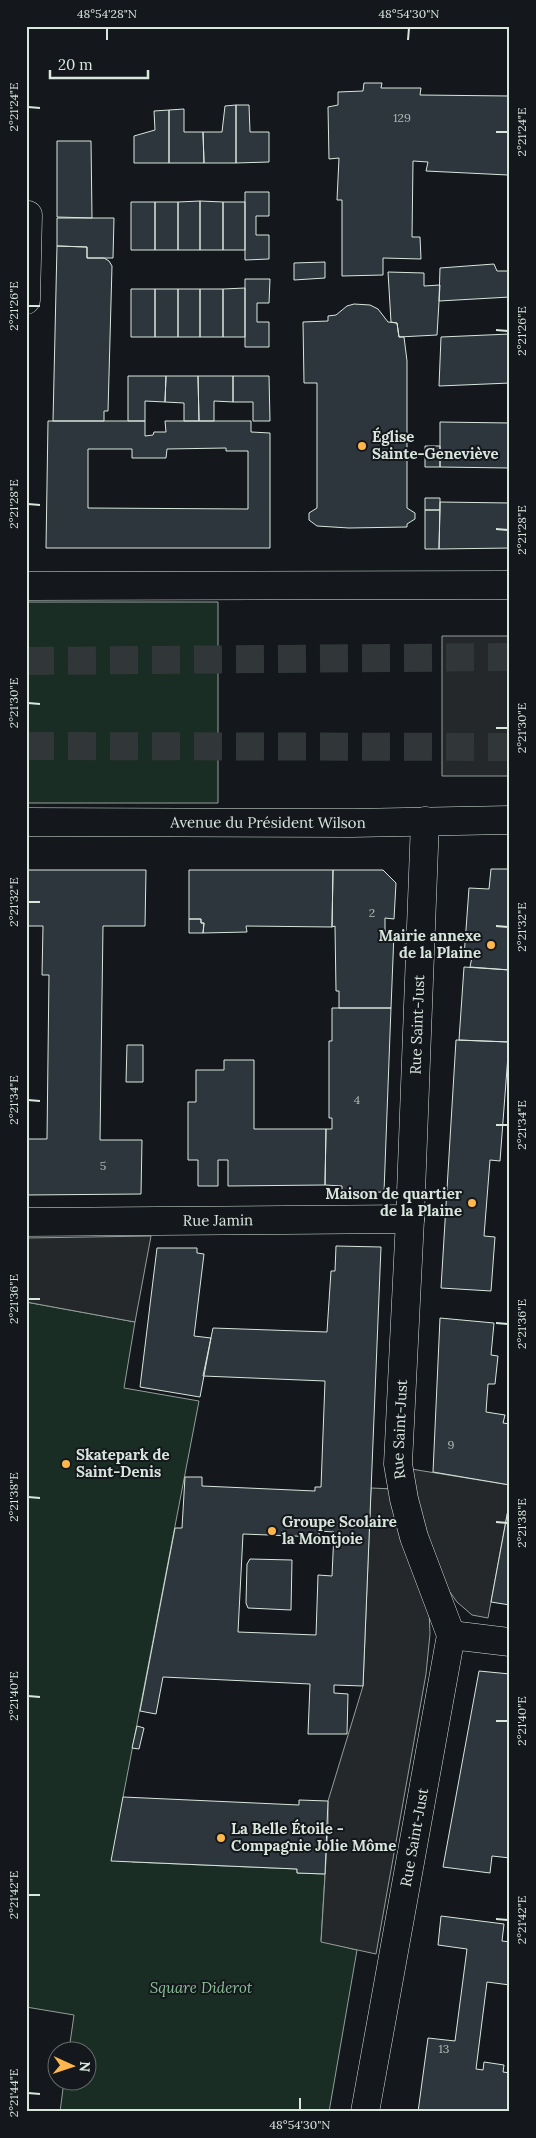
<svg xmlns="http://www.w3.org/2000/svg" width="536" height="2138" font-family="Lora,serif">
<style>
.green{fill:#1a2d24;stroke:#939e99}
.parking{fill:#24282b;stroke:#939e99}
.building{fill:#2c363c;stroke:#d8e6dc;fill-rule:evenodd}
.lines{fill:none;stroke-linecap:round;stroke-linejoin:round}
.highway-tunnel{stroke:#313739;stroke-width:28;stroke-dasharray:28 14;stroke-linecap:butt}
.minor-casing{stroke:#d8e6dc;stroke-width:29}
.major-casing{stroke:#d8e6dc;stroke-width:29}
.minor{stroke:#14181c;stroke-width:28}
.major{stroke:#14181c;stroke-width:28}
.ticks{fill:none;stroke:#d8e6dc;stroke-width:2}
.poi-dot{fill:#ffb74d;stroke:#14181c;stroke-width:2}
.labels{text-anchor:middle;stroke-width:4;stroke-linejoin:round;paint-order:stroke}
.number-label{font-size:12px;fill:#adbab4}
.poi-label{font-size:15px;font-weight:bold;fill:#d8e6dc;stroke:#14181c;text-anchor:start}
.street-label{font-size:15px;fill:#d8e6dc;stroke:#14181c}
.park-label{font-size:15px;font-style:italic;fill:#8ac095;stroke:#14181c}
.neatline{fill:none;stroke:#d8e6dc;stroke-width:2}
.ticks-label{font-size:12px;text-anchor:middle;fill:#d8e6dc}
</style>
<rect width="100%" height="100%" fill="#14181c"/>
<path class="green" d="M 26,602 L 218,602 L 218,803 L 26,803 Z
M 26,1302 L 135,1322 L 124,1388 L 199,1401 L 123,1797 L 132,1862 L 297,1869 L 297,1873 L 325,1874 L 321,1941 L 357,1950 L 329,2112 L 60,2112 L 64,2081 L 88,2080 L 88,2050 L 69,2050 L 74,2015 L 26,2007 Z"/>
<path class="parking" d="M 442,636 L 510,636 L 510,776 L 442,776 Z
M 151,1236 L 135,1322 L 26,1302 L 26,1238 Z
M 411,1469 L 510,1485 L 510,1499 L 488,1618 L 472,1615 L 457,1602 L 442,1581 L 430,1554 Z
M 371,1488 L 393,1489 L 429,1610 L 430,1634 L 426,1674 L 376,1954 L 321,1942 L 328,1827 L 328,1801 L 363,1686 Z"/>
<path class="building" d="M 364,83 L 382,83 L 381,88 L 421,88 L 420,95 L 510,96 L 508,175 L 426,171 L 428,162 L 413,161 L 412,237 L 420,237 L 421,259 L 383,258 L 383,275 L 342,276 L 342,200 L 337,200 L 339,158 L 329,159 L 328,107 L 338,105 L 338,92 L 363,91 Z
M 236,105 L 236,163 L 204,163 L 203,132 L 222,132 L 225,106 Z
M 236,105 L 249,105 L 250,132 L 269,132 L 269,162 L 236,163 Z
M 184,109 L 184,132 L 203,132 L 204,163 L 169,163 L 169,110 Z
M 169,110 L 169,163 L 134,163 L 134,136 L 155,130 L 154,111 Z
M 57,141 L 91,141 L 92,218 L 57,217 Z
M 245,192 L 269,192 L 269,216 L 256,216 L 256,235 L 269,235 L 269,259 L 245,260 Z
M 200,201 L 200,250 L 178,250 L 178,202 Z
M 200,201 L 223,202 L 223,250 L 200,250 Z
M 131,202 L 155,202 L 155,250 L 131,250 Z
M 155,202 L 178,202 L 178,250 L 155,250 Z
M 223,202 L 245,202 L 245,250 L 223,250 Z
M 57,218 L 114,218 L 113,258 L 87,258 L 87,247 L 57,246 Z
M 57,246 L 87,247 L 87,258 L 104,258 L 109,261 L 112,266 L 108,411 L 104,411 L 104,421 L 53,421 Z
M 325,262 L 325,278 L 294,280 L 294,263 Z
M 494,264 L 497,271 L 510,271 L 510,297 L 439,301 L 440,268 Z
M 388,272 L 424,273 L 424,286 L 440,285 L 437,335 L 399,337 L 397,323 L 391,322 Z
M 245,279 L 270,279 L 269,303 L 257,303 L 257,322 L 269,322 L 269,347 L 245,347 Z
M 245,288 L 245,337 L 223,337 L 223,289 Z
M 131,289 L 155,289 L 155,337 L 131,337 Z
M 155,289 L 178,289 L 178,337 L 155,337 Z
M 178,289 L 200,289 L 200,337 L 178,337 Z
M 200,289 L 223,289 L 223,337 L 200,337 Z
M 354,304 L 370,305 L 378,309 L 388,322 L 397,323 L 399,337 L 404,337 L 407,361 L 407,508 L 415,513 L 415,519 L 407,524 L 407,527 L 349,528 L 317,526 L 309,520 L 309,513 L 317,508 L 317,383 L 304,383 L 303,322 L 328,321 L 328,316 L 336,315 L 347,306 Z
M 510,334 L 510,383 L 439,386 L 441,337 Z
M 128,376 L 166,376 L 165,402 L 145,401 L 145,421 L 128,421 Z
M 166,376 L 198,376 L 199,421 L 184,421 L 184,403 L 165,402 Z
M 198,376 L 233,376 L 233,402 L 214,401 L 214,421 L 199,421 Z
M 233,376 L 269,376 L 270,421 L 253,421 L 253,402 L 233,402 Z
M 48,421 L 145,421 L 145,436 L 153,435 L 154,432 L 166,432 L 165,421 L 251,421 L 251,432 L 270,433 L 270,548 L 46,548 ZM 226,448 L 226,451 L 248,451 L 248,509 L 88,508 L 88,449 L 132,449 L 132,458 L 166,458 L 167,449 Z
M 440,422 L 510,423 L 510,468 L 440,467 Z
M 425,446 L 440,446 L 440,467 L 425,467 Z
M 425,498 L 440,498 L 440,510 L 425,510 Z
M 440,502 L 510,503 L 510,548 L 439,549 Z
M 425,510 L 440,510 L 439,549 L 425,549 Z
M 491,869 L 510,869 L 510,970 L 470,967 L 472,957 L 464,957 L 469,888 L 489,889 Z
M 26,870 L 146,870 L 145,926 L 103,926 L 100,1140 L 142,1140 L 141,1194 L 26,1195 L 26,1139 L 47,1139 L 49,975 L 42,975 L 43,926 L 26,926 Z
M 189,870 L 333,870 L 332,927 L 246,926 L 247,932 L 203,933 L 204,923 L 201,923 L 201,919 L 189,919 Z
M 333,870 L 383,870 L 396,883 L 394,919 L 385,918 L 385,933 L 394,933 L 391,1008 L 339,1008 L 339,991 L 336,991 L 335,926 L 332,927 Z
M 189,919 L 201,919 L 201,923 L 204,923 L 203,933 L 189,933 Z
M 464,967 L 510,970 L 509,1042 L 459,1040 Z
M 332,1008 L 391,1008 L 384,1192 L 342,1193 L 342,1186 L 325,1185 L 326,1129 L 332,1129 L 332,1118 L 329,1118 L 329,1041 L 332,1041 Z
M 456,1040 L 509,1042 L 500,1161 L 490,1160 L 484,1236 L 495,1237 L 491,1291 L 441,1288 Z
M 127,1045 L 143,1045 L 143,1082 L 126,1082 Z
M 224,1060 L 254,1060 L 254,1129 L 326,1129 L 325,1185 L 228,1186 L 228,1160 L 218,1160 L 218,1186 L 198,1186 L 198,1160 L 188,1160 L 188,1102 L 196,1102 L 196,1070 L 224,1070 Z
M 336,1246 L 381,1247 L 363,1686 L 334,1685 L 334,1693 L 348,1694 L 347,1734 L 308,1734 L 310,1684 L 163,1677 L 156,1714 L 140,1711 L 175,1528 L 182,1528 L 185,1477 L 202,1477 L 202,1486 L 315,1491 L 315,1487 L 321,1487 L 325,1381 L 203,1376 L 213,1328 L 327,1332 L 331,1271 L 335,1271 ZM 319,1531 L 334,1532 L 332,1576 L 318,1575 L 316,1635 L 238,1632 L 243,1534 L 319,1537 Z
M 157,1248 L 197,1248 L 197,1253 L 204,1254 L 194,1336 L 211,1338 L 200,1397 L 140,1387 Z
M 440,1318 L 494,1323 L 491,1355 L 498,1356 L 495,1384 L 488,1384 L 486,1412 L 505,1415 L 503,1423 L 510,1424 L 510,1485 L 433,1472 Z
M 510,1499 L 510,1605 L 491,1602 Z
M 250,1559 L 292,1560 L 291,1610 L 248,1608 L 246,1603 L 247,1564 Z
M 479,1671 L 510,1674 L 510,1858 L 492,1856 L 490,1873 L 443,1867 Z
M 137,1726 L 144,1728 L 139,1749 L 132,1748 Z
M 123,1797 L 299,1805 L 299,1800 L 328,1801 L 325,1874 L 297,1873 L 297,1869 L 111,1861 Z
M 441,1916 L 504,1924 L 502,1941 L 510,1942 L 510,1985 L 487,1982 L 476,2069 L 483,2070 L 484,2062 L 504,2065 L 503,2072 L 510,2073 L 510,2112 L 418,2112 L 428,2038 L 455,2041 L 467,1949 L 438,1945 Z"/>
<g class="lines">
<path class="highway-tunnel" d="M 26,661 L 510,657
M 26,746 L 510,747"/>
<defs>
<g id="minor">
<path d="M 26,300 L 28,215"/>
<path id="s1" d="M 26,1222 L 410,1219"/>
<path d="M 451,1635 L 510,1642"/>
<path id="s2" d="M 365,2112 L 451,1635 L 414,1537 L 404,1499 L 398,1464 L 410,1219 L 425,821"/>
</g>
<g id="major">
<path d="M 26,586 L 510,585"/>
<path id="s3" d="M 26,822 L 352,823 L 510,820"/>
</g>
</defs>
<use href="#minor" class="minor-casing"/>
<use href="#major" class="major-casing"/>
<use href="#minor" class="minor"/>
<use href="#major" class="major"/>
</g>
<path class="ticks" d="M 107,40 L 107,28M 408,40 L 409,28M 28,107 L 40,108M 496,132 L 508,132M 28,306 L 40,306M 496,330 L 508,331M 28,504 L 40,505M 496,529 L 508,530M 28,703 L 40,704M 496,728 L 508,728M 28,902 L 40,902M 496,926 L 508,927M 28,1100 L 40,1101M 496,1125 L 508,1125M 28,1299 L 40,1299M 496,1323 L 508,1324M 28,1497 L 40,1498M 496,1522 L 508,1523M 28,1696 L 40,1697M 496,1721 L 508,1721M 28,1895 L 40,1895M 496,1919 L 508,1920M 28,2093 L 40,2094M 300,2110 L 300,2098"/>
<g class="poi-dot">
<circle cx="362" cy="446" r="5"/>
<circle cx="491" cy="945" r="5"/>
<circle cx="472" cy="1203" r="5"/>
<circle cx="66" cy="1464" r="5"/>
<circle cx="272" cy="1531" r="5"/>
<circle cx="221" cy="1838" r="5"/>
</g>
<g class="labels">
<g class="number-label">
<text x="402" y="122">129</text>
<text x="372" y="917">2</text>
<text x="357" y="1104">4</text>
<text x="103" y="1170">5</text>
<text x="451" y="1449">9</text>
<text x="444" y="2053">13</text>
</g>
<g class="poi-label">
<text x="372" y="442">Église<tspan x="372" dy="17">Sainte-Geneviève</tspan></text>
<text x="481" y="941" text-anchor="end">Mairie annexe<tspan x="481" dy="17">de la Plaine</tspan></text>
<text x="462" y="1199" text-anchor="end">Maison de quartier<tspan x="462" dy="17">de la Plaine</tspan></text>
<text x="76" y="1460">Skatepark de<tspan x="76" dy="17">Saint-Denis</tspan></text>
<text x="282" y="1527">Groupe Scolaire<tspan x="282" dy="17">la Montjoie</tspan></text>
<text x="231" y="1834">La Belle Étoile -<tspan x="231" dy="17">Compagnie Jolie Môme</tspan></text>
</g>
<g class="street-label">
<text dy="5" stroke="none"><textPath href="#s3" startOffset="242">Avenue du Président Wilson</textPath></text>
<text dy="5" stroke="none"><textPath href="#s2" startOffset="1104">Rue Saint-Just</textPath></text>
<text dy="5" stroke="none"><textPath href="#s1" startOffset="192">Rue Jamin</textPath></text>
<text dy="5" stroke="none"><textPath href="#s2" startOffset="699">Rue Saint-Just</textPath></text>
<text dy="5" stroke="none"><textPath href="#s2" startOffset="279">Rue Saint-Just</textPath></text>
</g>
<g class="park-label">
<text x="201" y="1993">Square Diderot</text>
</g>
</g>
<rect width="536" height="2138" fill="none" stroke="#14181c" stroke-width="55"/>
<g transform="translate(72 2066) rotate(93)"><circle r="24" fill="#14181c" stroke="#626a69"/>
<path d="M0-4L9 19L0 12L-9 19Z" fill="#ffb74d"/>
<text y="-8" font-size="14" font-weight="bold" text-anchor="middle" fill="#d8e6dc">N</text>
</g>
<path d="M50 70v8h98v-8" fill="none" stroke="#d8e6dc" stroke-width="2.5"/>
<text x="58" y="70" font-size="15" fill="#d8e6dc" stroke="#14181c" stroke-width="4" paint-order="stroke">20 m</text>
<rect x="28" y="28" width="480" height="2082" class="neatline"/>
<g class="ticks-label">
<text x="107" y="18">48°54'28"N</text>
<text x="409" y="18">48°54'30"N</text>
<text transform="translate(14 107) rotate(-90)" y="4">2°21'24"E</text>
<text transform="translate(522 132) rotate(-90)" y="4">2°21'24"E</text>
<text transform="translate(14 306) rotate(-90)" y="4">2°21'26"E</text>
<text transform="translate(522 331) rotate(-90)" y="4">2°21'26"E</text>
<text transform="translate(14 504) rotate(-90)" y="4">2°21'28"E</text>
<text transform="translate(522 530) rotate(-90)" y="4">2°21'28"E</text>
<text transform="translate(14 703) rotate(-90)" y="4">2°21'30"E</text>
<text transform="translate(522 728) rotate(-90)" y="4">2°21'30"E</text>
<text transform="translate(14 902) rotate(-90)" y="4">2°21'32"E</text>
<text transform="translate(522 927) rotate(-90)" y="4">2°21'32"E</text>
<text transform="translate(14 1100) rotate(-90)" y="4">2°21'34"E</text>
<text transform="translate(522 1125) rotate(-90)" y="4">2°21'34"E</text>
<text transform="translate(14 1299) rotate(-90)" y="4">2°21'36"E</text>
<text transform="translate(522 1324) rotate(-90)" y="4">2°21'36"E</text>
<text transform="translate(14 1497) rotate(-90)" y="4">2°21'38"E</text>
<text transform="translate(522 1523) rotate(-90)" y="4">2°21'38"E</text>
<text transform="translate(14 1696) rotate(-90)" y="4">2°21'40"E</text>
<text transform="translate(522 1721) rotate(-90)" y="4">2°21'40"E</text>
<text transform="translate(14 1895) rotate(-90)" y="4">2°21'42"E</text>
<text transform="translate(522 1920) rotate(-90)" y="4">2°21'42"E</text>
<text transform="translate(14 2093) rotate(-90)" y="4">2°21'44"E</text>
<text x="300" y="2129">48°54'30"N</text>
</g>
</svg>
